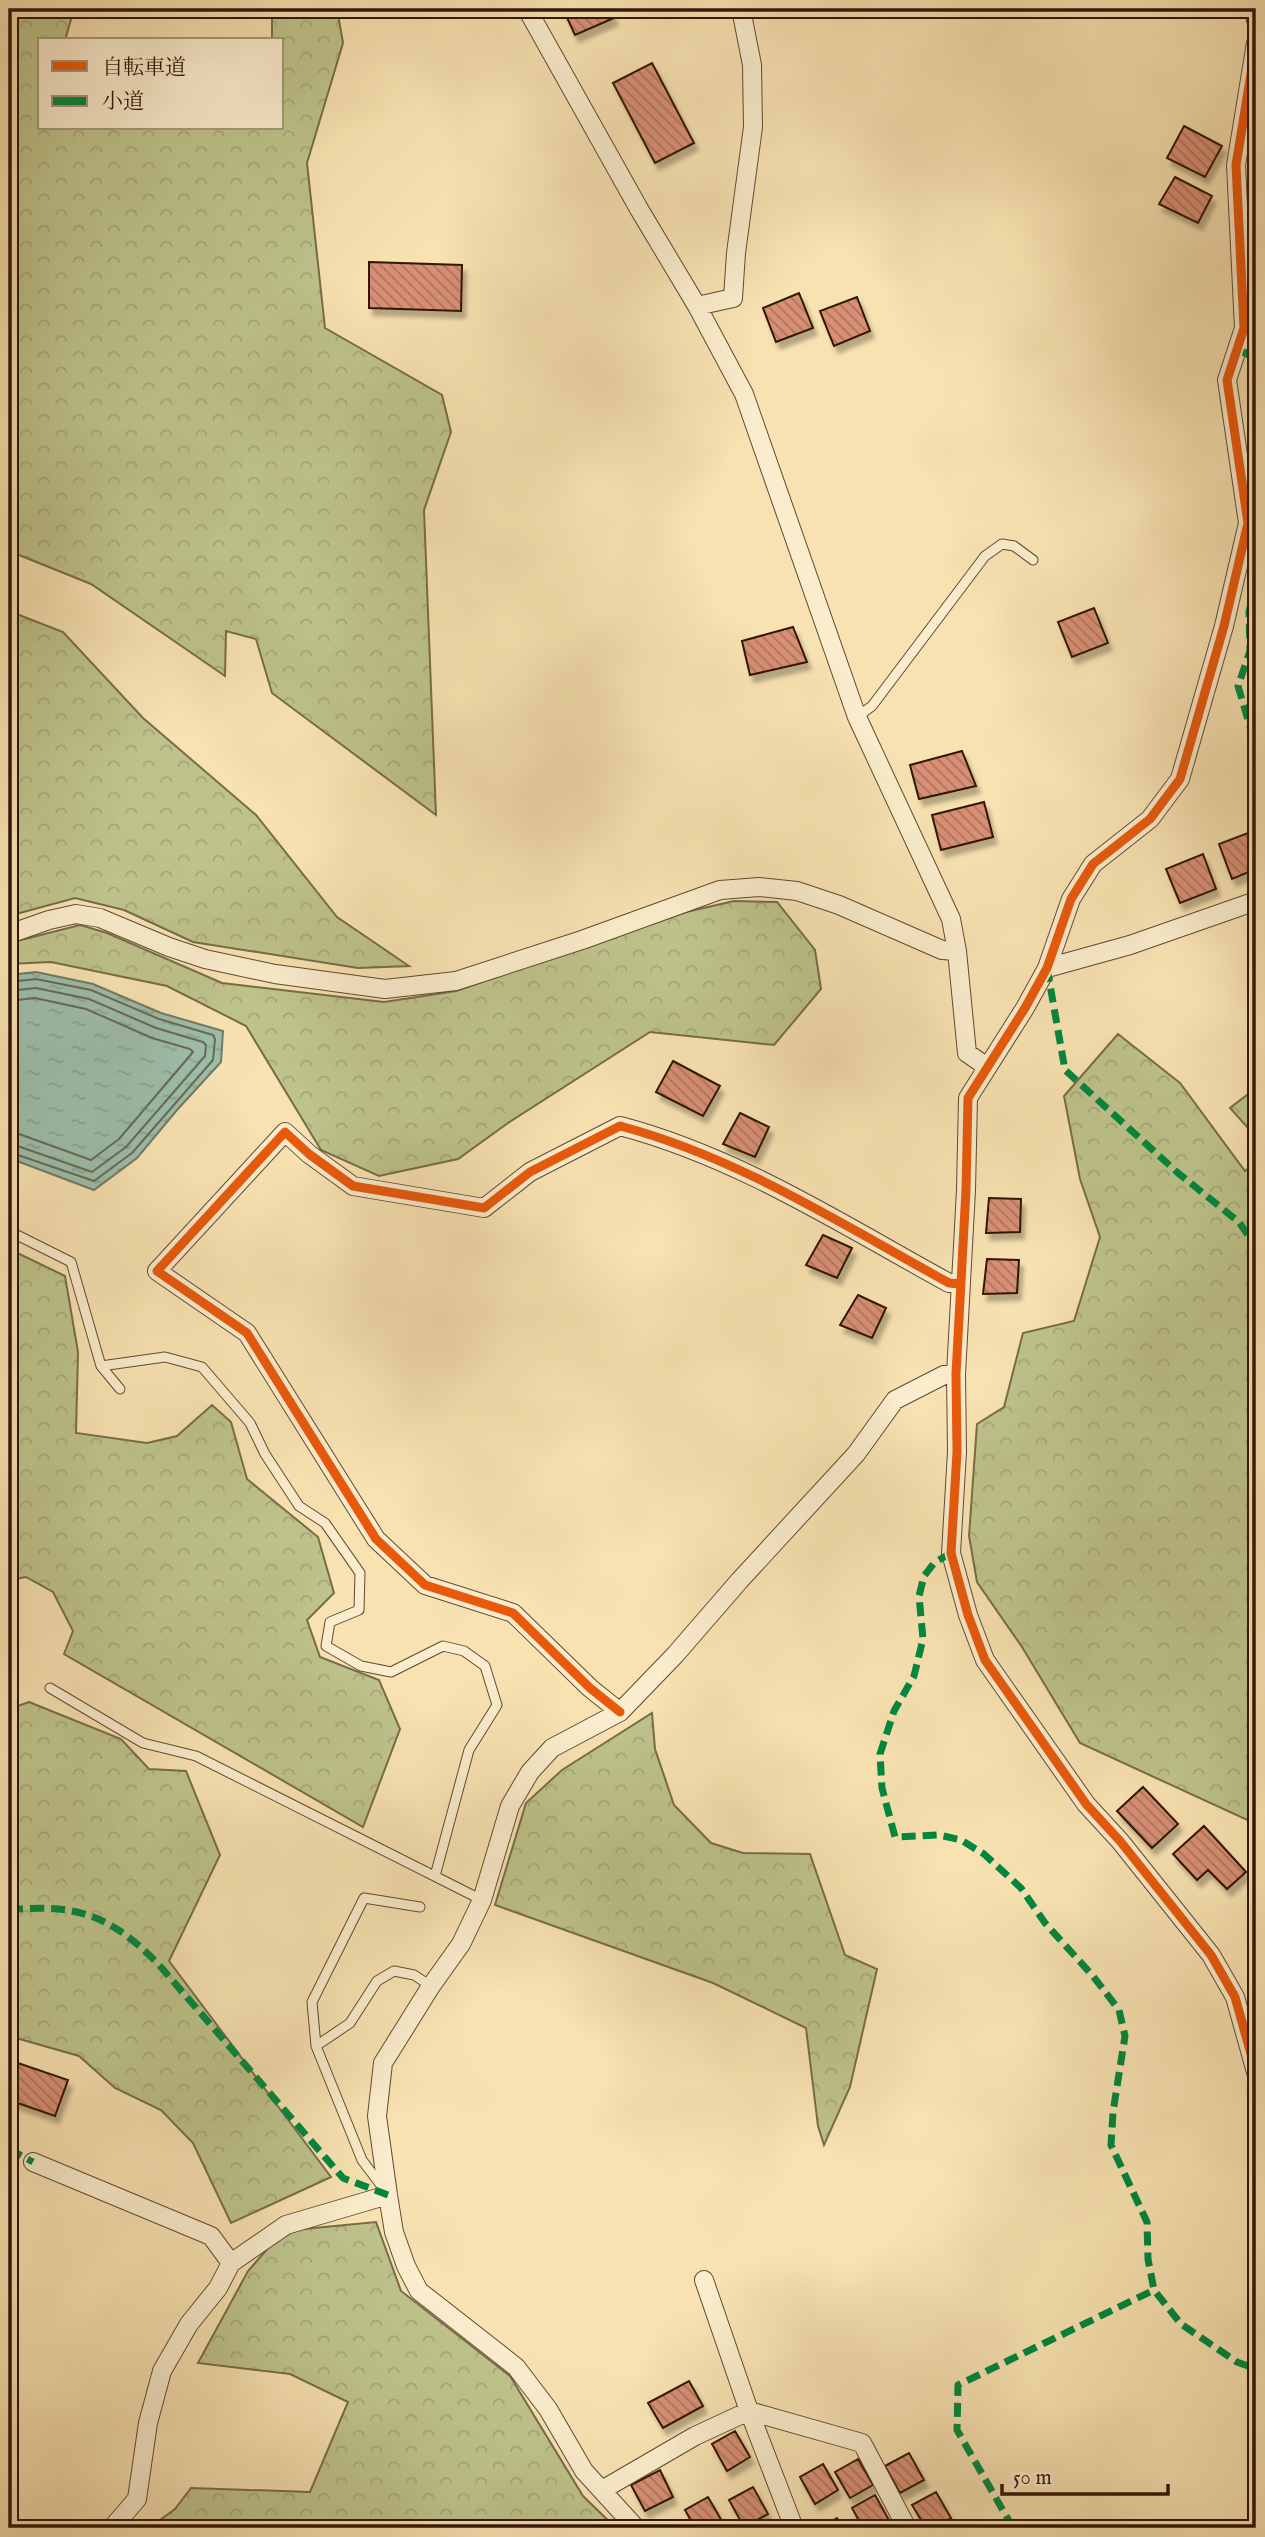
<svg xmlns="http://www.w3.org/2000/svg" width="1265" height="2537" font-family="'IM FELL English','Noto Serif JP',serif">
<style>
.forest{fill:url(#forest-crowns);stroke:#776c48;stroke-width:2}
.water{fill:url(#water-ripples);stroke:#717a68;stroke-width:2}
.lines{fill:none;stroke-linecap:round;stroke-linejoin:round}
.shore{stroke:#666a58;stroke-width:2}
.building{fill:url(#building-back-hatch);stroke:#301506;stroke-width:2;filter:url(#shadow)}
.lane-casing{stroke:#624831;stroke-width:11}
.street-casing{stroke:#624831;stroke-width:20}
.lane{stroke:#faeccc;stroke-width:9}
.street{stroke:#faeccc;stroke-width:18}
.quiet{stroke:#00873e;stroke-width:7;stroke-dasharray:14 7;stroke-linecap:butt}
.cycleway-casing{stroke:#faeccc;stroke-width:13}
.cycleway{stroke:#e8590c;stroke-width:9}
</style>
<defs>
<pattern id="forest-crowns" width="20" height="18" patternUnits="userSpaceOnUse" patternTransform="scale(1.75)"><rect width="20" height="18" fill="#bec38b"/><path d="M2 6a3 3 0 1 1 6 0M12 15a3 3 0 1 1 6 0" fill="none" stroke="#a4a776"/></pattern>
<pattern id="water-ripples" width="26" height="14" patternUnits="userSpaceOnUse" patternTransform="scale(1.75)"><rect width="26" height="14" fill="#9dbeaa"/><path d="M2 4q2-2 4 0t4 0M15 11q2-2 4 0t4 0" fill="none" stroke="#88a291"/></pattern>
<pattern id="building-back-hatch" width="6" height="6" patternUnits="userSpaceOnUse" patternTransform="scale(1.75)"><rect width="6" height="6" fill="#d78f74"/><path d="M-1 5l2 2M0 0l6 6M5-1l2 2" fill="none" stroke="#af745d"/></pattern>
<filter id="shadow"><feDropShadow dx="4" dy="7" stdDeviation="2" flood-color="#0004"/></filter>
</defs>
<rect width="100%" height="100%" fill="#f8e2b1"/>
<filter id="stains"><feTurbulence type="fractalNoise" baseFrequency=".00286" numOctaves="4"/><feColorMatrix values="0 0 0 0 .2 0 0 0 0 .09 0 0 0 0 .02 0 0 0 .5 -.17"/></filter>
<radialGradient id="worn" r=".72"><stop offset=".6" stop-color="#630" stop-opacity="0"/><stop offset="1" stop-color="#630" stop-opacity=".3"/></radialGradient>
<path class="forest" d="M 9,9 L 74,9 L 65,40 L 40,40 L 40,128 L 282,128 L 282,40 L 272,40 L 272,9 L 337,9 L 343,43 L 307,163 L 325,328 L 442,395 L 451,432 L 424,510 L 436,815 L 272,693 L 256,639 L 226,631 L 225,676 L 91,584 L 9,551 Z
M 9,611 L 63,632 L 143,718 L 256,815 L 337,917 L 409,966 L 358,968 L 193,942 L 124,910 L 75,898 L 9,916 Z
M 734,901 L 777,902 L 815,950 L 821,989 L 774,1045 L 650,1032 L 508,1123 L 458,1159 L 379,1176 L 321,1150 L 246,1026 L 167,986 L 51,962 L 9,964 L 9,943 L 80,925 L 107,933 L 222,983 L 384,1002 L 456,991 L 686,912 Z
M 1118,1034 L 1180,1083 L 1245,1171 L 1256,1162 L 1256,1824 L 1080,1743 L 1022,1647 L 977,1582 L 969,1536 L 977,1424 L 1004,1407 L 1023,1333 L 1074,1321 L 1100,1237 L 1080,1179 L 1064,1096 Z
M 1256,1088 L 1256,1137 L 1230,1108 Z
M 9,1249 L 65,1276 L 78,1352 L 76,1433 L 147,1443 L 177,1436 L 212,1405 L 231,1422 L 247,1479 L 318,1537 L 334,1593 L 307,1620 L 320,1657 L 379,1680 L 400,1729 L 363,1827 L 64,1654 L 73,1631 L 53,1592 L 26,1577 L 9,1580 Z
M 29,1702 L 121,1739 L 149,1769 L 186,1771 L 220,1855 L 169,1961 L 331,2177 L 231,2223 L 193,2143 L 161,2110 L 115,2088 L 79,2056 L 9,2036 L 9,1709 Z
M 652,1713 L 655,1749 L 674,1805 L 711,1843 L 743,1853 L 810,1854 L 845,1955 L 877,1969 L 850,2087 L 824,2145 L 818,2126 L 806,2028 L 713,1983 L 495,1905 L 526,1803 L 562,1770 Z
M 376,2222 L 401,2291 L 510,2376 L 583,2496 L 616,2528 L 149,2528 L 175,2509 L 191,2488 L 310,2492 L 348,2402 L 290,2374 L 198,2363 L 248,2271 L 283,2231 Z"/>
<path class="water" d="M 36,972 L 93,984 L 161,1013 L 223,1031 L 221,1062 L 177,1110 L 137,1158 L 94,1190 L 9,1158 L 9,975 Z"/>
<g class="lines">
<path class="shore" d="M 9,982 L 36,979 L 91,990 L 159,1019 L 213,1035 L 215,1039 L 213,1060 L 132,1153 L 94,1181 L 9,1152
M 9,991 L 36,988 L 89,999 L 156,1028 L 203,1042 L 206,1045 L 205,1056 L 126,1147 L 92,1172 L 9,1143
M 9,1001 L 35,998 L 86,1009 L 152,1038 L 190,1049 L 193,1052 L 119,1139 L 91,1160 L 19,1134 L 9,1132"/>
</g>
<path class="building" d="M 563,9 L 609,9 L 614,18 L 575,35 Z
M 652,63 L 694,143 L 655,163 L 613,83 Z
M 1184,126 L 1222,146 L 1205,177 L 1167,158 Z
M 1175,177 L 1212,196 L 1198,223 L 1159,204 Z
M 369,262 L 462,265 L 461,311 L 369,308 Z
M 799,293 L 813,328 L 776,342 L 763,308 Z
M 857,297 L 870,331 L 834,346 L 820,311 Z
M 1094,608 L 1108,643 L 1072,657 L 1058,622 Z
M 793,627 L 807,662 L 750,675 L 742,641 Z
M 962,751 L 976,786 L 919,799 L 910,765 Z
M 984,802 L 993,837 L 941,850 L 932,815 Z
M 1256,830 L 1256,869 L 1232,879 L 1219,844 Z
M 1203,854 L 1216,889 L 1180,903 L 1166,869 Z
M 673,1061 L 720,1086 L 703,1116 L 656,1092 Z
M 740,1113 L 769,1127 L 755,1157 L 723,1144 Z
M 989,1198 L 1021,1199 L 1020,1232 L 986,1233 Z
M 823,1235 L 852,1248 L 837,1278 L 806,1265 Z
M 987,1259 L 1019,1260 L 1017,1293 L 983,1294 Z
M 858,1295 L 886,1308 L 872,1338 L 840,1325 Z
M 1143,1787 L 1178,1824 L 1152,1848 L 1117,1811 Z
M 1204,1826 L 1246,1872 L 1227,1889 L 1208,1870 L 1197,1880 L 1173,1854 Z
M 12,2061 L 68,2080 L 55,2116 L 9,2100 L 9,2069 Z
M 689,2381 L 703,2406 L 663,2428 L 648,2403 Z
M 735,2431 L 750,2457 L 727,2471 L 712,2444 Z
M 909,2453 L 924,2480 L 900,2493 L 885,2466 Z
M 858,2459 L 873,2485 L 850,2498 L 835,2472 Z
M 823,2464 L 838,2490 L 815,2504 L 800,2477 Z
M 660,2470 L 673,2497 L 645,2511 L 631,2485 Z
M 753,2487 L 768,2514 L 744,2527 L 729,2500 Z
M 936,2492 L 951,2518 L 933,2528 L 926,2528 L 912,2505 Z
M 875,2495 L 890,2522 L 879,2528 L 863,2528 L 852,2508 Z
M 708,2497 L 723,2523 L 715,2528 L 695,2528 L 685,2510 Z
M 837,2518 L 843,2528 L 819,2528 Z"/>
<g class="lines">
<defs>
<path id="lane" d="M 857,717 L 872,706 L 985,556 L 1002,544 L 1014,546 L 1033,560
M 9,1231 L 71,1262 L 101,1366
M 120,1389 L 101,1366 L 165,1357 L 202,1367 L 250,1423 L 265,1454 L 299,1506 L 325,1523 L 360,1573 L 359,1610 L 330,1622 L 326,1646 L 361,1666 L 391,1672 L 443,1646 L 464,1651 L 485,1666 L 497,1705 L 469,1750 L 435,1876
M 50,1688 L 143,1743 L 196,1756 L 482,1900
M 316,2046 L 350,2023 L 377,1981 L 394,1971 L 414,1975 L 431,1986
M 383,2188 L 362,2160 L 316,2046 L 312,2002 L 364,1898 L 420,1907"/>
<path id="street" d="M 527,9 L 639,209 L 697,306 L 744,394 L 857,717 L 951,919 L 957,951 L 967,1053 L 987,1067
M 1254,9 L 1256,20
M 1256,43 L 1236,165 L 1244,328 L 1227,380 L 1248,523 L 1224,626 L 1180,779 L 1150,819 L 1093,864 L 1071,899 L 1047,968 L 1025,1008 L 968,1098 L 966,1190 L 956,1374 L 957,1452 L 951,1553 L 968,1615 L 985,1660 L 1086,1804 L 1120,1841 L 1211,1955 L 1235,1997 L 1256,2072
M 697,306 L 733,298 L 736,253 L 753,127 L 752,65 L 741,9
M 9,934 L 49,920 L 76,914 L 100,918 L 169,947 L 205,959 L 275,974 L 385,989 L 456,981 L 582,940 L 720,890 L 759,887 L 797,891 L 839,905 L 942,950 L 957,951
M 1047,968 L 1130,945 L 1256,901
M 620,1712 L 590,1688 L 513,1613 L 425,1585 L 376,1539 L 247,1333 L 157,1271 L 285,1132 L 309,1154 L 353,1186 L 484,1208 L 530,1172 L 620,1126 C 738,1157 843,1225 949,1283 L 961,1284
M 33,2162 L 211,2236 L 231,2263
M 704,2280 L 749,2411 L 794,2528
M 602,2490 L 695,2436 L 749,2411 L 862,2443 L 907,2528
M 112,2528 L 137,2499 L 148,2423 L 162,2371 L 189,2324 L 218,2288 L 231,2263 L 286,2225 L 388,2195
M 636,2528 L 584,2471 L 548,2409 L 516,2367 L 419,2291 L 406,2266 L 394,2232 L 388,2195 L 377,2116 L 383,2063 L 431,1986 L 461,1944 L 482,1900 L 510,1806 L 530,1772 L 552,1748 L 620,1712 L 675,1655 L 740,1580 L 856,1454 L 895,1400 L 944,1375 L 956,1374"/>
</defs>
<use href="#lane" class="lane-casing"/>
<use href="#street" class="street-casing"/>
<use href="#lane" class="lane"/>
<use href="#street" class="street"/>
<path class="quiet" d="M 1237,349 L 1249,355 L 1256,367
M 1249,527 L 1256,549
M 1256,583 L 1249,612 L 1250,651 L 1238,686 L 1256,747
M 1047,968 L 1065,1070 L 1178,1173 L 1239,1222 L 1256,1247
M 951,1553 L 934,1563 L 924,1576 L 919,1596 L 923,1639 L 914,1676 L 894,1711 L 880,1754 L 882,1788 L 895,1837 L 939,1835 L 961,1840 L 984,1854 L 1021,1888 L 1045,1923 L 1093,1976 L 1119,2010 L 1125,2036 L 1113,2112 L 1111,2145 L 1147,2222 L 1148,2259 L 1154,2290 L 1181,2324 L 1237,2362 L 1256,2369
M 9,1910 C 78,1903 112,1916 160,1966 L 343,2178 L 388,2195
M 9,2149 L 33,2162
M 1013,2528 L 957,2430 L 958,2385 L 1154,2290"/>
<defs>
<path id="cycleway" d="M 1256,43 L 1236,165 L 1244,328 L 1227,380 L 1248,523 L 1224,626 L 1180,779 L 1150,819 L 1093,864 L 1071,899 L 1047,968 L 1025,1008 L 968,1098 L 966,1190 L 956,1374 L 957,1452 L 951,1553 L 968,1615 L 985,1660 L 1086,1804 L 1120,1841 L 1211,1955 L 1235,1997 L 1256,2072
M 620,1712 L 590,1688 L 513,1613 L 425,1585 L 376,1539 L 247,1333 L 157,1271 L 285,1132 L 309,1154 L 353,1186 L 484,1208 L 530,1172 L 620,1126 C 738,1157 843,1225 949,1283 L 961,1284"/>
</defs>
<use href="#cycleway" class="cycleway-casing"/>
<use href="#cycleway" class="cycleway"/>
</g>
<rect width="1265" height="2537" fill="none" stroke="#f8e2b1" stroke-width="35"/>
<rect x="10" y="10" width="1244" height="2516" fill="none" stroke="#301506" stroke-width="3.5"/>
<rect x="18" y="18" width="1230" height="2502" fill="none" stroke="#301506" stroke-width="2"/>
<rect x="38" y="38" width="245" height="91" fill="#faeccc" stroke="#a9967d" stroke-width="2"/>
<rect x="52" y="61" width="35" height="10" fill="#e8590c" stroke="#a9967d" stroke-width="2"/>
<text x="102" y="74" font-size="21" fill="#301506">自転車道</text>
<rect x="52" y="96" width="35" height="10" fill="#00873e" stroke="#a9967d" stroke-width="2"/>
<text x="102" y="108" font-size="21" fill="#301506">小道</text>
<path d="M1002 2484v10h166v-10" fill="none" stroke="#301506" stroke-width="3.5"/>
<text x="1013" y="2484" font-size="21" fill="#301506" stroke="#faeccc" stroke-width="5" paint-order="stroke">50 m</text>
<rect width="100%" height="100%" filter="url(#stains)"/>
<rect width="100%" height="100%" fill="url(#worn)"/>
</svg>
